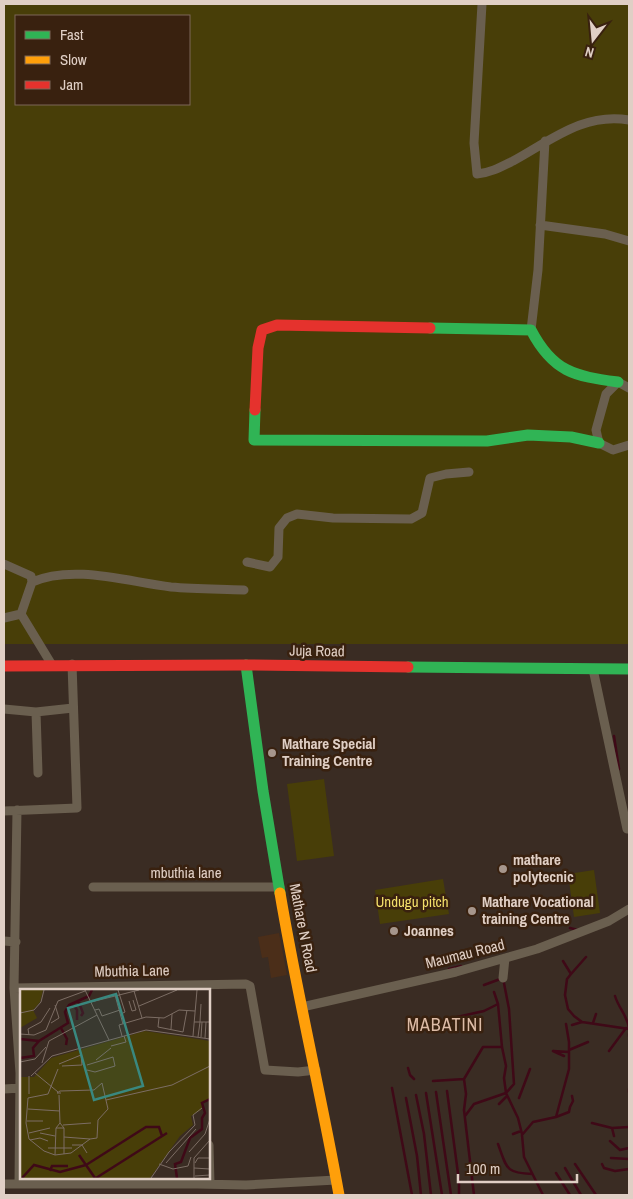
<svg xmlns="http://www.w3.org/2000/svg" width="633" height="1199" font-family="'Archivo Narrow',sans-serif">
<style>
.built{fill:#4b2e19}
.green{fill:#483e08;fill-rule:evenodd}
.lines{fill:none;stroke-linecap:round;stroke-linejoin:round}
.stream{stroke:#3f0917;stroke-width:2.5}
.street{stroke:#6a5f4f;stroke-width:9}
.fast{stroke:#30b455;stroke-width:11}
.slow{stroke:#ff9f0a;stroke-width:11}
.jam{stroke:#e5322d;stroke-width:11}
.poi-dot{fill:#a6968c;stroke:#39210f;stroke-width:2}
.labels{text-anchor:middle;stroke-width:5;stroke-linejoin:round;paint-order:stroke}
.street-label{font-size:15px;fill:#e0cfc5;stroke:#39210f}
.poi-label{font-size:15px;font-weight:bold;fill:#e0cfc5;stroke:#39210f;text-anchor:start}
.park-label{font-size:15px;fill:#f3df6a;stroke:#39210f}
.quarter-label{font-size:18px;letter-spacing:1px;fill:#ddbca7;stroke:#39210f}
.inset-river{fill:none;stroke:#3f0917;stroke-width:2.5}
.inset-road{fill:none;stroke:#7c6d64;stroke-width:1}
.view{fill:#39887f;fill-opacity:0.15;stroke:#39887f;stroke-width:2.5}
.inset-edge{fill:none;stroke:#e0cfc5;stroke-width:2.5}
</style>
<rect width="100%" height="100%" fill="#3a2c23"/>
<path class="built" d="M 279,933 L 287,975 L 271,978 L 268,957 L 262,958 L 258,937 Z"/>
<path class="green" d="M 4,4 L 629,4 L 629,644 L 4,644 ZM 16,16 L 189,16 L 189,104 L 16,104 Z
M 324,779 L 334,856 L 297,861 L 287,784 Z
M 594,870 L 600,913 L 574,917 L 568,874 Z
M 443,879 L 449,914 L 380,924 L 375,890 Z"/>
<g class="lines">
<path class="stream" d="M 614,736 L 619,769
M 570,928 L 578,930
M 563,961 L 571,974 L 567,979 L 565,995 L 568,1009 L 574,1016 L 582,1022 L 629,1029
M 449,969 L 461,966
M 571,974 L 586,957
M 494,992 L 498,1004 L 502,1047 L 506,1066 L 504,1078 L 506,1093 L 518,1118 L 522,1134
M 615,996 C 619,1009 627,1015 629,1028
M 457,1017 L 484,1011 L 498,1004
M 593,1023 L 596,1014
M 572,1025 L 582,1022
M 629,1034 L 629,1036
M 569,1050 L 588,1042
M 609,1051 L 626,1028
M 564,1056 L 553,1051 L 569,1052
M 408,1068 L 410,1075 L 414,1079
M 433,1081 L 464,1079
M 392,1088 L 412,1195
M 447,1091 L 459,1181 L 459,1195
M 436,1092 L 451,1195
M 629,1092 L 629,1089
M 426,1093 L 442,1195
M 416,1095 L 424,1134 L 431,1195
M 406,1098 L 417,1156 L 421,1195
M 519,1098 L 530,1069
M 499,1104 L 507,1096
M 465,1116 L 474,1104 L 506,1093 L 514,1084 L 509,1009 L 503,978 L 484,985
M 556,1117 L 569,1112 L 570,1107 L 573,1101 L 572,1096
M 592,1123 L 612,1128
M 513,1134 L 521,1131
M 614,1136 L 612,1128 L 629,1127
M 610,1141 L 620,1150 L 629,1148
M 498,1144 C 507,1168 505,1173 532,1174
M 611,1158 L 629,1159
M 575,1164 L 596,1195
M 602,1164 L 604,1168 L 615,1171 L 629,1169
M 565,1168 L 581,1195
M 556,1173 L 570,1195
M 474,1195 L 464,1110 L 466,1094 L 464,1079 L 483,1047 L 502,1047
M 543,1195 L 524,1157 L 522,1135 L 533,1122 L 556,1117 L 569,1069 L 569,1042 L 566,1024"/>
<path class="street" d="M 482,4 L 474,143 L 477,174 C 490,173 501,167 513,161 C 550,141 584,112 629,120
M 540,225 L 605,234 L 629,241
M 531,330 L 538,270 L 545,141
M 629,388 L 618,382 L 606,394 L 596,430 L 599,443 L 613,450 L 629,445
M 247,562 L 270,567 L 278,557 L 279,528 L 287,518 L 297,514 L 333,518 L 411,519 L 422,513 L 430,478 L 446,474 L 469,472
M 4,564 L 31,576 L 32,582
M 4,618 L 21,614
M 52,665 L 21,614 L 32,582 C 74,564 128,582 171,587 C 195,589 220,589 244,590
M 593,669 L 627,829
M 4,709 L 36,712 L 73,708
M 36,712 L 38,773
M 17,810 L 14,988 L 20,1073 L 19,1184
M 4,811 L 77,808 L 72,664
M 93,887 L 280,887
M 4,941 L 16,942
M 503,978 L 505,958
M 14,988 L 246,984 L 250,986 L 265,1070 L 298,1072 L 316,1070
M 302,1007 L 456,972 L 537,949 L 609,921 L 629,909
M 4,1089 L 20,1088
M 209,1145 L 210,1184
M 4,1184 L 197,1184 L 246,1185 L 336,1180"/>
<path class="fast" d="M 430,328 L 531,330 C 553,372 574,376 618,382
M 255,410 L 254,440 L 487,441 L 528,435 L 571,437 L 599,443
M 246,665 L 263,791 L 280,893
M 408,667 L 629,669"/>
<path class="slow" d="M 280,893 C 297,994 321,1094 339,1195"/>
<path class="jam" d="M 255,410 L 258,348 L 262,330 L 277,325 L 430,328
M 4,666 L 246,665 L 408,667"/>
</g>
<g class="poi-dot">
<circle cx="272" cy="753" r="5"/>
<circle cx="503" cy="869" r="5"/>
<circle cx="472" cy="911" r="5"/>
<circle cx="394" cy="931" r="5"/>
</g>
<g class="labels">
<g class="street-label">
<text transform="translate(317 651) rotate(1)" y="5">Juja Road</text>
<text x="186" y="878">mbuthia lane</text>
<text transform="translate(303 928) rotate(79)" y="5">Mathare N Road</text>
<text transform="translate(465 954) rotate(-14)" y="5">Maumau Road</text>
<text transform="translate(132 971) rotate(-1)" y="5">Mbuthia Lane</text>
</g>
<g class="poi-label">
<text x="282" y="749">Mathare Special<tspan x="282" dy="17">Training Centre</tspan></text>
<text x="513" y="865">mathare<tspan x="513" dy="17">polytecnic</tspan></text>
<text x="482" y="907">Mathare Vocational<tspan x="482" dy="17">training Centre</tspan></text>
<text x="404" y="936">Joannes</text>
</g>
<g class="park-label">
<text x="412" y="907">Undugu pitch</text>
</g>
<g class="quarter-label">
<text x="445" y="1031">MABATINI</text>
</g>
</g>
<g transform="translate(20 989)">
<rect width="190" height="190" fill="#3a2c23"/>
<path d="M 0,1 L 23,1 L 20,13 L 13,21 L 17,29 L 0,39 ZM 125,42 L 190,52 L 190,110 L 184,113 L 181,121 L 171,127 L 173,136 L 160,147 L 130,189 L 0,189 L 0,88 L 14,88 L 31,69 Z" fill="#483e08"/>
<path class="inset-river" d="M 58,11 L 63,24 L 61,27M 52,14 L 57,21 L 57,31M 41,39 L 47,50 L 46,56M 0,50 L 19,52M 0,69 L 14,67 L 13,59 L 19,52 L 48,34 L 45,23 L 49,16 L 69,7 L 72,1M 30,182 L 32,177 L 48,177M 2,189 L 14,176 L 40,183 L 66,176 L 59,166M 75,189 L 66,176 L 126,138 L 139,138 L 142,147M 76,189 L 147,144M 157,189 L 155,175 L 161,173 L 170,149 L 182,140 L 182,129 L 185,124 L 182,114 L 190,110"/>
<path class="inset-road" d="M 65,1 L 89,51M 98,1 L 105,23 L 101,25M 114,2 L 122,29M 95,6 L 103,35M 109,12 L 112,22 L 116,21 L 113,11M 71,13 L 119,1M 119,17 L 157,1M 75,21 L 79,20 L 82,27 L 100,21M 0,24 L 14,21 L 21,13 L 24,1M 139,29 L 138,38 L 163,43 L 167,21M 174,33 L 190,33M 180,33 L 181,15M 31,34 L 39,29 L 35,16M 151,40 L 152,25M 0,45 L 14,46 L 26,41 L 38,12 L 65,2M 9,46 L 8,40 L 21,33 L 30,19M 102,47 L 99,36 L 126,28 L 144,29 L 159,21 L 175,22M 173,47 L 177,1M 178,48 L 180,33M 181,48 L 182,33M 185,49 L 186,33M 91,57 L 106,53 L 104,47M 76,71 L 91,59M 0,73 L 15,70 L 26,58M 22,74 L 29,52 L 77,26M 39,75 L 61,66 L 62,76 L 42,77M 38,80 L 28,105 L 8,109 L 6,134 L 9,150 L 24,162 L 35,166 L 51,164 L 70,150 L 77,149 L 78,131 L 88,120 L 82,94 L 74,101 L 40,102 L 37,104 L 41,104M 67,81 L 75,83 L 95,77 L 93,68 L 67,76M 15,84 L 38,103M 9,87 L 9,105M 11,87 L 32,67 L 126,41 L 190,50M 39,106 L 40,134 L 44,139 L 36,139 L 40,134M 86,111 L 152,96 L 190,77M 8,120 L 40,122M 7,132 L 23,132M 43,136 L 71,134M 9,144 L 30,139M 20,144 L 35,147M 44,148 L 70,150M 10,151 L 20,149 L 28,152M 52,156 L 62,156 L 67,164M 28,159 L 52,159M 169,163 L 185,145 L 190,130M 44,165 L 44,139M 35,166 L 36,139M 146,174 L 176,140M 175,174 L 178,169 L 190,169M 139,175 L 153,180 L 168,177 L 171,168M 174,179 L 190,180M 175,187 L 190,186M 131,189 L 149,163 L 175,136 L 173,126 L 182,119M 174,189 L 174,169 L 190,151M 190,189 L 190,166"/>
<path class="view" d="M 96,5 L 123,97 L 74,111 L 48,19 Z"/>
<rect width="190" height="190" class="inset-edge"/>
</g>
<rect width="633" height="1199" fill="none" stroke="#e0cfc5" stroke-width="10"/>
<rect x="15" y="15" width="175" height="90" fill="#39210f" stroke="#7c6758"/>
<rect x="25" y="31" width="25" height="8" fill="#30b455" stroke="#7c6758"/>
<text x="60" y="40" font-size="15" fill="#e0cfc5">Fast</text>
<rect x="25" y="56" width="25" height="8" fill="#ff9f0a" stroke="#7c6758"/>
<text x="60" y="65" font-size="15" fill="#e0cfc5">Slow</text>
<rect x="25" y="81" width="25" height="8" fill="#e5322d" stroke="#7c6758"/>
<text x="60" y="90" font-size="15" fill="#e0cfc5">Jam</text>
<g transform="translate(593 40) rotate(196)" stroke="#39210f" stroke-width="4" paint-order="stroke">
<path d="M0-4L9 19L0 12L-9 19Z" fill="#e0cfc5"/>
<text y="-8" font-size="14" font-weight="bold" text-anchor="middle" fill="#e0cfc5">N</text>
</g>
<path d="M458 1174v8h119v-8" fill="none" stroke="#e0cfc5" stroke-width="2.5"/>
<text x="466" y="1174" font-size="15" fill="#e0cfc5" stroke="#39210f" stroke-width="4" paint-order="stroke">100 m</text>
</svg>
